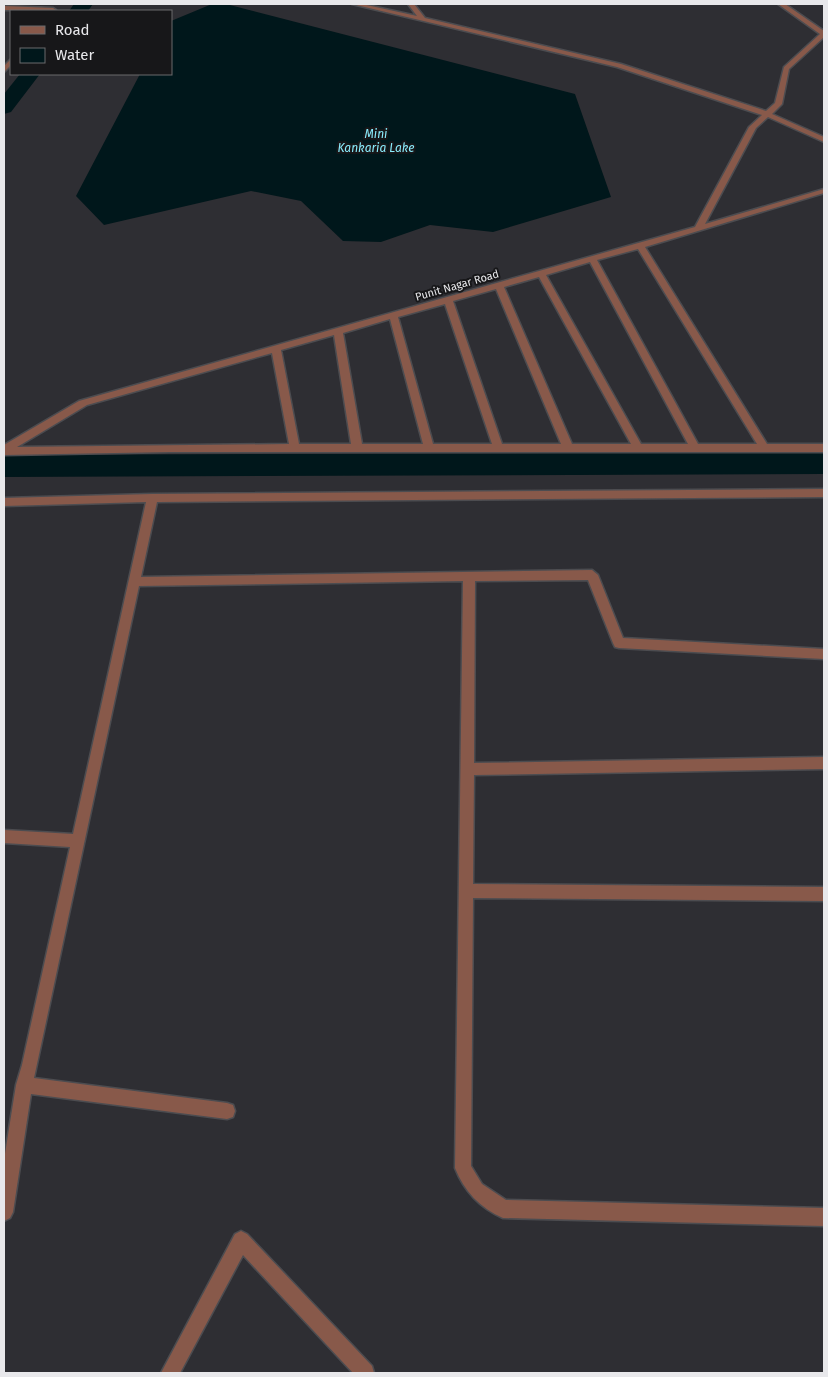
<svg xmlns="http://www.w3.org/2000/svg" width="828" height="1377" font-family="'Fira Sans',sans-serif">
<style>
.water{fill:#00171b}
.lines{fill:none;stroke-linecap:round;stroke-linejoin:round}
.canal{fill:#00171b;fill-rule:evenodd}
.minor-casing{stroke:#4c4c50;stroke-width:3}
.minor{fill:#88594a;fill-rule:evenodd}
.labels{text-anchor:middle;stroke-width:4;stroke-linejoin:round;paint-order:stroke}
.far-street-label{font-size:11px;fill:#e8e8eb;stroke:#171719}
.far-water-label{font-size:12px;font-style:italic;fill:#8aedfd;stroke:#171719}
</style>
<rect width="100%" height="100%" fill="#2e2e33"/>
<path class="water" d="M 212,4 L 226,4 L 575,94 L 611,197 L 493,232 L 430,225 L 381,242 L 343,241 L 301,201 L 251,191 L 104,225 L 76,196 L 140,74 L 171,74 L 171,21 Z"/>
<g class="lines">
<path class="canal" d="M 74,4 L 93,4 L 88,11 L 69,11 Z
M 20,74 L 40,74 L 11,112 L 4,114 L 4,94 Z
M 824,452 L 824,474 L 4,477 L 4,455 Z"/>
<defs>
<path id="minor" d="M 352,4 L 362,4 L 417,16 L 408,4 L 414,4 L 425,18 L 621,64 L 766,111 L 775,103 L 784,67 L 820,34 L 778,4 L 785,4 L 824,31 L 824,37 L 789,69 L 782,104 L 772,114 L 824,137 L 824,142 L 768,117 L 756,128 L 705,224 L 824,189 L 824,193 L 645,247 L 767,444 L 824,444 L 824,452 L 170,452 L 4,455 L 4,445 L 79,401 L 695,227 L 749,127 L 762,115 L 617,67 ZM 638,249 L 757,444 L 698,444 L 597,260 ZM 590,262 L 688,444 L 641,444 L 546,275 ZM 539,277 L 631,444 L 572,444 L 504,287 ZM 496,289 L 561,444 L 502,444 L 453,301 ZM 445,304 L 492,444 L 433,444 L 398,317 ZM 390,319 L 423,444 L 362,444 L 343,333 ZM 334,335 L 351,444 L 299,444 L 281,350 ZM 272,353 L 289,444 L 17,447 L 87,405 Z
M 4,6 L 53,8 L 56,10 L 4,10 Z
M 11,59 L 11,65 L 4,72 L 4,66 Z
M 824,489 L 824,497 L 157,502 L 141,577 L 592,570 L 598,575 L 623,638 L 824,649 L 824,659 L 619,648 L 615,647 L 613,643 L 588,580 L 475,581 L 474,763 L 824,757 L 824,769 L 474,775 L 473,884 L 824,887 L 824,901 L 473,898 L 471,1166 L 482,1184 L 506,1200 L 824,1208 L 824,1226 L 503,1218 C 480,1208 464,1191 455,1168 L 463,581 L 139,586 L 34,1078 L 227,1103 L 233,1105 L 235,1111 L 233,1117 L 227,1119 L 31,1094 L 13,1212 L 10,1218 L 4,1221 L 4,1160 L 16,1085 L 22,1065 L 70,847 L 4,843 L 4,830 L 73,834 L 146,502 L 4,506 L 4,498 L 152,494 Z
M 241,1231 L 247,1234 L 372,1366 L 374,1373 L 353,1373 L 243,1255 L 180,1373 L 161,1373 L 235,1234 Z"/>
</defs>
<use href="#minor" class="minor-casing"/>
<use href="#minor" class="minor"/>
</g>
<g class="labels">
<g class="far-street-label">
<text transform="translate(457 285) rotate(-16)" y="4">Punit Nagar Road</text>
</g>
<g class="far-water-label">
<text x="376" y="138">Mini<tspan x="376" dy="14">Kankaria Lake</tspan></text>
</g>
</g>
<rect width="828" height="1377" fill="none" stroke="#e8e8eb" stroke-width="10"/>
<rect x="10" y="10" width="162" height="65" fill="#171719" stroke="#6b6b6d"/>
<rect x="20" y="26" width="25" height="8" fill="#88594a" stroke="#6b6b6d"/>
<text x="55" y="35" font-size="15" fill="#e8e8eb">Road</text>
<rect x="20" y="48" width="25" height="15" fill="#00171b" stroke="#6b6b6d"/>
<text x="55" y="60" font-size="15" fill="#e8e8eb">Water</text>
</svg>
